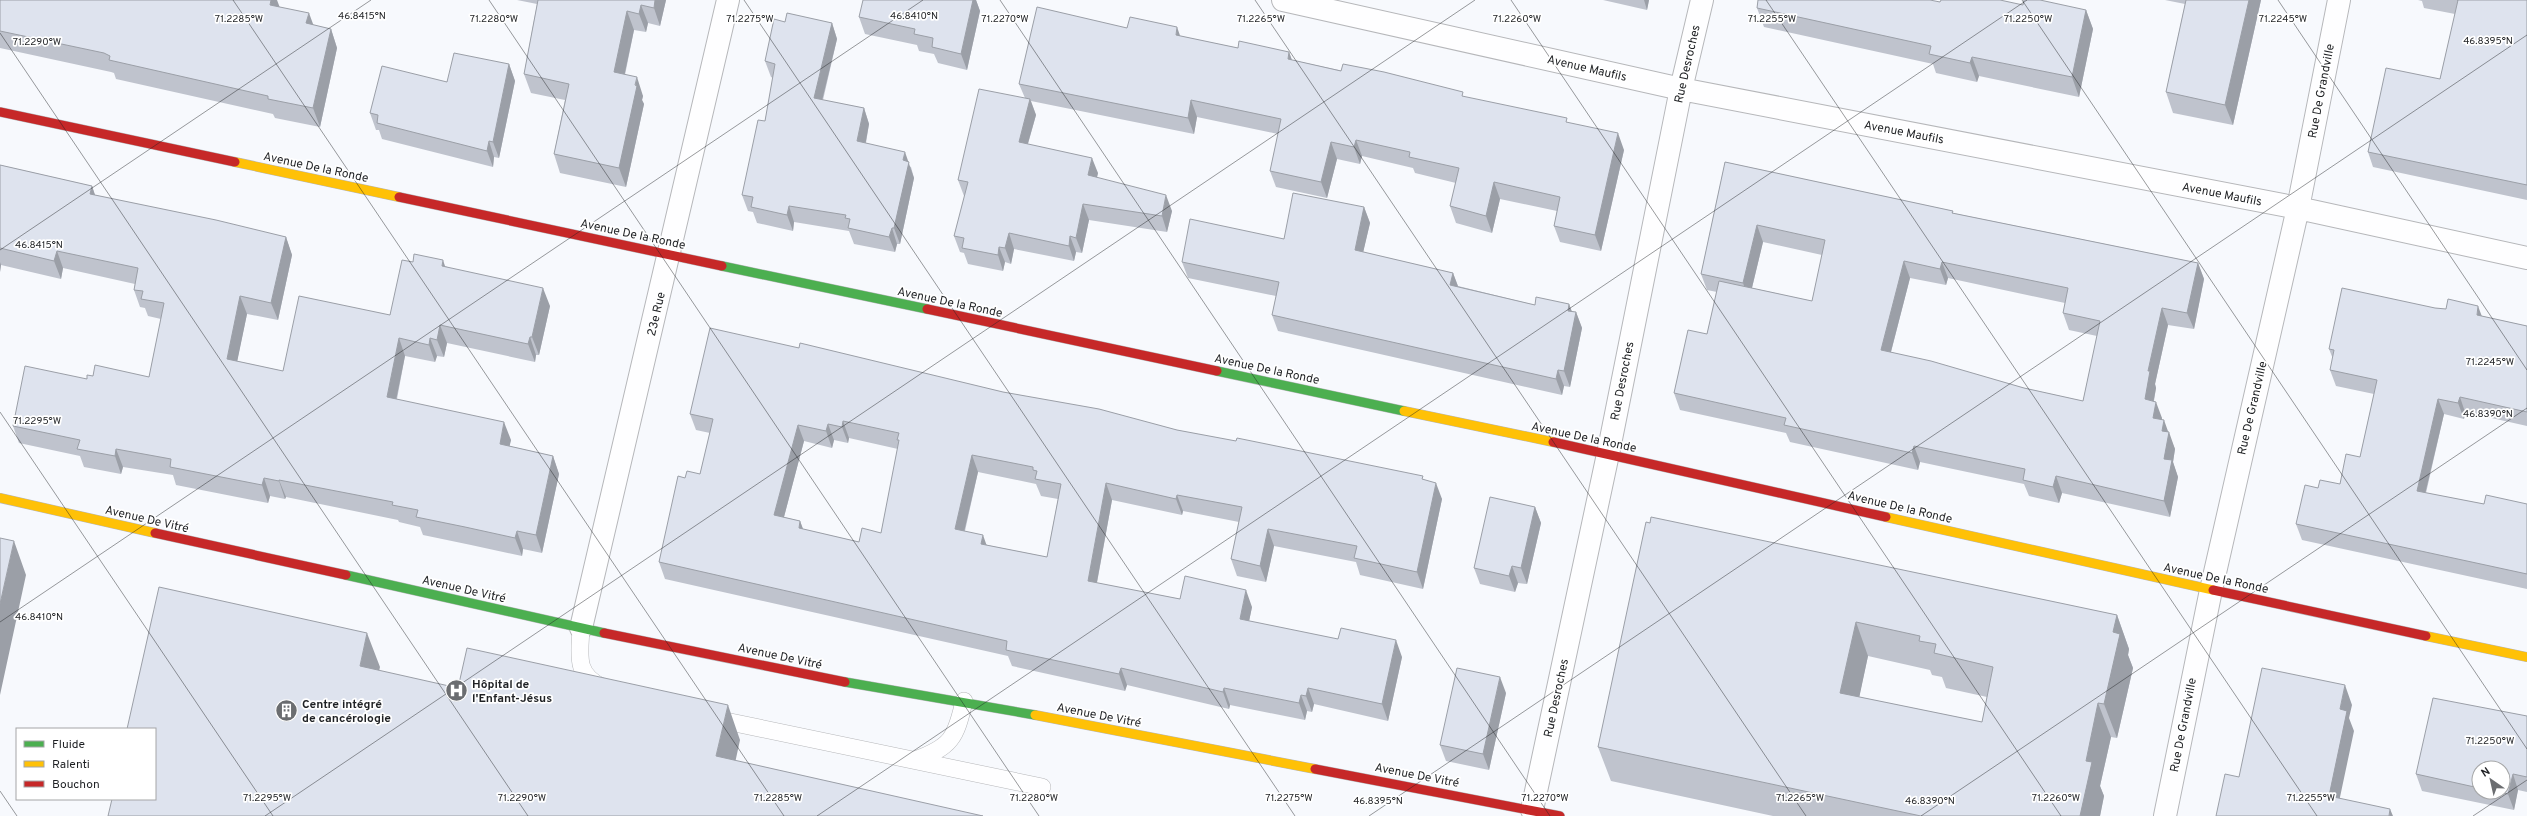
<svg xmlns="http://www.w3.org/2000/svg" width="2527" height="816" font-family="Overpass,sans-serif">
<style>
.lines{fill:none;stroke-linecap:round;stroke-linejoin:round}
.lane-casing{stroke:#b6b7ba;stroke-width:18}
.street-casing{stroke:#b6b7ba;stroke-width:24}
.fast-casing{stroke:#b6b7ba;stroke-width:10}
.slow-casing{stroke:#b6b7ba;stroke-width:10}
.jam-casing{stroke:#b6b7ba;stroke-width:10}
.lane{stroke:#fefeff;stroke-width:17}
.street{stroke:#fefeff;stroke-width:22}
.fast{stroke:#4caf50;stroke-width:9}
.slow{stroke:#ffc107;stroke-width:9}
.jam{stroke:#c62828;stroke-width:9}
.wall{fill:#bfc3cd;fill-rule:evenodd}
.shaded-wall{fill:#9b9fa7}
.building{fill:#dee3ee;stroke:#9b9fa7;fill-rule:evenodd}
.ticks{fill:none;stroke:#1f2124;stroke-width:1;stroke-opacity:0.45}
.labels{text-anchor:middle;stroke-width:3.5;stroke-linejoin:round;paint-order:stroke}
.street-label{font-size:12px;fill:#1f2124;stroke:#fff}
.poi-label{font-size:12px;font-weight:bold;fill:#1f2124;stroke:#fff;text-anchor:start}
.ticks-label{font-size:10px;text-anchor:middle;fill:#1f2124;stroke:#fff;stroke-width:3.5;stroke-linejoin:round;paint-order:stroke}
</style>
<rect width="100%" height="100%" fill="#f7f9fd"/>
<g class="lines">
<defs>
<path id="lane" d="M 581,628 C 580,654 574,674 602,687
M 711,718 L 1042,787
M 915,760 C 951,747 956,738 964,701"/>
<path id="street" d="M 1283,0 L 1681,89 L 2298,208 L 2527,258
M 581,628 L 728,0
M 1532,810 L 1608,454 L 1681,89 L 1702,0
M 2165,816 L 2211,590 L 2298,208 L 2339,0"/>
<path id="fast" d="M 722,266 L 927,309
M 1217,371 L 1404,411
M 346,575 L 604,633
M 845,682 L 1035,715"/>
<path id="slow" d="M 235,162 L 399,197
M 1404,411 L 1553,442
M 0,498 L 155,533
M 1886,517 L 2213,590
M 2426,636 L 2527,657
M 1035,715 L 1315,769"/>
<path id="jam" d="M 0,112 L 235,162
M 399,197 L 722,266
M 927,309 L 1217,371
M 1553,442 L 1886,517
M 155,533 L 346,575
M 2213,590 L 2426,636
M 604,633 L 845,682
M 1315,769 L 1560,816"/>
</defs>
<use href="#lane" class="lane-casing"/>
<use href="#street" class="street-casing"/>
<use href="#fast" class="fast-casing"/>
<use href="#slow" class="slow-casing"/>
<use href="#jam" class="jam-casing"/>
<use href="#lane" class="lane"/>
<use href="#street" class="street"/>
<use href="#fast" class="fast"/>
<use href="#slow" class="slow"/>
<use href="#jam" class="jam"/>
</g>
<path class="wall" d="M 0,0 L 280,7 L 313,25 L 331,29 L 337,48 L 320,127 L 275,118 L 273,114 L 116,79 L 114,73 L 111,72 L 0,48 Z
M 517,0 L 666,0 L 660,26 L 648,23 L 646,32 L 634,30 L 625,75 L 643,96 L 642,100 L 644,104 L 626,187 L 560,173 L 554,154 L 565,100 L 531,93 L 524,74 L 537,4 Z
M 973,0 L 976,0 L 980,11 L 967,70 L 938,63 L 934,54 L 919,51 L 917,45 L 865,34 L 859,17 Z
M 1603,0 L 1649,0 L 1647,10 Z
M 2165,0 L 2261,0 L 2233,125 L 2173,113 L 2166,92 L 2185,4 Z
M 2418,0 L 2527,0 L 2527,200 L 2373,167 L 2368,152 L 2440,79 L 2455,14 L 2424,8 L 2422,1 Z
M 1940,2 L 2023,5 L 2086,10 L 2093,29 L 2079,97 L 1979,76 L 1977,82 L 1936,73 L 1933,64 L 1764,27 L 1757,8 Z
M 785,22 L 832,23 L 837,39 L 823,100 L 864,108 L 869,124 L 866,143 L 911,167 L 914,178 L 900,244 L 897,244 L 895,252 L 854,244 L 849,231 L 794,222 L 793,231 L 757,223 L 753,212 L 748,211 L 742,195 L 765,121 L 773,78 L 771,77 L 765,61 Z
M 1127,28 L 1180,36 L 1238,48 L 1289,52 L 1292,60 L 1465,97 L 1568,123 L 1624,150 L 1601,251 L 1560,242 L 1554,226 L 1557,211 L 1500,199 L 1492,233 L 1456,223 L 1450,206 L 1456,183 L 1415,173 L 1413,168 L 1362,156 L 1360,164 L 1337,159 L 1327,198 L 1276,187 L 1270,171 L 1278,134 L 1197,117 L 1194,134 L 1031,101 L 1036,115 L 1028,144 L 1098,173 L 1097,178 L 1172,211 L 1167,232 L 1089,220 L 1082,253 L 1076,252 L 1074,261 L 1014,249 L 1011,264 L 1005,262 L 1003,271 L 968,264 L 964,253 L 960,252 L 954,236 L 965,196 L 964,196 L 958,180 L 1025,98 L 1019,84 Z
M 509,64 L 515,81 L 499,158 L 494,157 L 493,167 L 382,139 L 379,130 L 376,130 L 370,113 L 447,82 Z
M 1725,162 L 1953,211 L 1953,213 L 2198,263 L 2204,279 L 2194,329 L 2168,325 L 2155,384 L 2156,388 L 2154,401 L 2175,449 L 2173,462 L 2178,477 L 2170,517 L 2062,493 L 2059,503 L 2029,496 L 2024,484 L 1920,462 L 1918,470 L 1790,442 L 1786,433 L 1680,410 L 1674,393 L 1707,334 L 1717,292 L 1707,290 L 1701,274 ZM 1763,242 L 1822,255 L 1812,301 L 1752,288 ZM 1910,278 L 1946,285 L 1948,278 L 2065,303 L 2063,313 L 2069,330 L 2097,336 L 2083,401 L 2024,388 L 1891,352 Z
M 0,165 L 92,186 L 95,195 L 286,237 L 292,255 L 278,320 L 247,314 L 237,361 L 283,371 L 390,315 L 413,262 L 445,266 L 550,306 L 539,355 L 536,355 L 535,362 L 447,343 L 444,357 L 437,356 L 435,362 L 405,356 L 397,399 L 511,440 L 509,446 L 553,456 L 559,474 L 542,553 L 523,549 L 522,556 L 471,545 L 423,535 L 420,527 L 399,522 L 398,520 L 286,497 L 285,499 L 270,496 L 268,503 L 176,485 L 173,475 L 123,467 L 121,474 L 84,467 L 80,456 L 19,443 L 13,426 L 87,379 L 93,376 L 149,377 L 161,319 L 148,316 L 145,308 L 140,307 L 134,290 L 135,284 L 63,268 L 61,279 L 1,265 L 0,272 Z
M 1364,207 L 1370,223 L 1363,252 L 1453,273 L 1458,286 L 1535,305 L 1569,304 L 1572,312 L 1576,312 L 1582,328 L 1570,387 L 1564,386 L 1562,395 L 1278,331 L 1272,315 L 1276,296 L 1188,278 L 1182,262 L 1284,239 Z
M 2435,308 L 2482,316 L 2527,326 L 2527,426 L 2465,412 L 2464,419 L 2444,414 L 2426,493 L 2484,504 L 2527,504 L 2527,589 L 2302,540 L 2296,524 L 2318,488 L 2340,484 L 2360,457 L 2374,394 L 2336,386 L 2330,370 L 2333,359 L 2329,349 Z
M 799,348 L 1177,430 L 1424,480 L 1442,499 L 1423,589 L 1360,575 L 1356,562 L 1274,546 L 1266,582 L 1237,576 L 1231,559 L 1239,522 L 1183,511 L 1182,515 L 1112,500 L 1097,583 L 1180,599 L 1252,607 L 1249,621 L 1402,657 L 1388,721 L 1314,704 L 1312,712 L 1307,711 L 1305,720 L 1230,705 L 1229,709 L 1127,685 L 1125,691 L 1012,666 L 1008,656 L 665,579 L 659,562 L 685,478 L 700,474 L 710,433 L 696,430 L 690,414 ZM 849,438 L 898,449 L 881,533 L 859,542 L 803,529 L 800,521 L 784,517 L 804,441 L 832,448 L 834,440 L 848,443 ZM 978,472 L 1036,484 L 1041,496 L 1058,499 L 1047,557 L 987,545 L 965,531 Z
M 1535,507 L 1541,523 L 1527,584 L 1518,583 L 1515,592 L 1480,584 L 1474,568 Z
M 1650,523 L 2117,615 L 2129,649 L 2128,655 L 2133,668 L 2117,738 L 2111,737 L 2100,786 L 2104,796 L 2100,816 L 1773,816 L 1611,781 L 1598,747 ZM 1868,656 L 1930,670 L 1932,675 L 1942,677 L 1946,688 L 1987,697 L 1982,722 L 1859,697 Z
M 1506,693 L 1489,770 L 1446,761 L 1440,745 Z
M 2527,716 L 2527,792 L 2518,790 L 2514,810 L 2422,791 L 2416,774 ZM 2479,768 L 2503,792 L 2479,792 Z"/>
<path class="shaded-wall" d="M 271,0 L 277,0 L 280,8 L 270,5 Z
M 655,0 L 666,0 L 660,26 L 654,8 Z
M 973,0 L 976,0 L 980,11 L 967,70 L 961,54 Z
M 1644,0 L 1649,0 L 1647,10 Z
M 2249,0 L 2261,0 L 2233,125 L 2225,105 Z
M 641,5 L 648,23 L 646,32 L 639,14 Z
M 2086,10 L 2093,29 L 2079,97 L 2072,77 Z
M 627,11 L 634,30 L 621,91 L 614,72 Z
M 309,13 L 316,32 L 306,23 Z
M 832,23 L 837,39 L 819,113 L 814,98 Z
M 1177,27 L 1183,44 L 1176,35 Z
M 331,29 L 337,48 L 320,127 L 313,108 Z
M 1289,52 L 1295,69 L 1288,59 Z
M 1972,57 L 1979,76 L 1977,82 L 1970,63 Z
M 509,64 L 515,81 L 499,158 L 493,142 Z
M 637,77 L 643,96 L 642,100 L 644,104 L 626,187 L 619,168 Z
M 1030,99 L 1036,115 L 1024,157 L 1019,142 Z
M 1191,100 L 1197,117 L 1194,134 L 1188,118 Z
M 864,108 L 869,124 L 863,157 L 857,141 Z
M 1618,133 L 1624,150 L 1601,251 L 1595,235 Z
M 1356,140 L 1362,156 L 1360,164 L 1354,147 Z
M 489,141 L 494,157 L 493,167 L 487,151 Z
M 1331,142 L 1337,159 L 1327,198 L 1321,182 Z
M 905,152 L 914,178 L 900,244 L 894,228 L 903,160 Z
M 1092,158 L 1098,173 L 1093,191 L 1088,175 Z
M 1494,182 L 1500,199 L 1492,233 L 1486,216 Z
M 92,186 L 98,204 L 90,194 Z
M 1166,195 L 1172,211 L 1167,232 L 1162,216 Z
M 1083,204 L 1089,220 L 1082,253 L 1076,238 Z
M 789,206 L 794,222 L 793,231 L 787,215 Z
M 1364,207 L 1370,223 L 1360,266 L 1355,250 Z
M 1757,225 L 1763,242 L 1749,300 L 1743,283 Z
M 892,228 L 897,244 L 895,252 L 889,237 Z
M 1009,233 L 1014,249 L 1011,264 L 1005,248 Z
M 1070,236 L 1076,252 L 1074,261 L 1069,246 Z
M 286,237 L 292,255 L 278,320 L 271,303 Z
M 999,247 L 1005,262 L 1003,271 L 998,255 Z
M 57,251 L 63,268 L 61,279 L 54,261 Z
M 443,260 L 449,278 L 442,266 Z
M 1904,261 L 1910,278 L 1887,367 L 1881,350 Z
M 0,262 L 1,265 L 0,272 Z
M 1942,262 L 1948,278 L 1946,285 L 1940,269 Z
M 2198,263 L 2204,279 L 2194,329 L 2187,313 Z
M 1453,273 L 1459,289 L 1450,285 Z
M 543,288 L 550,306 L 539,355 L 532,337 Z
M 240,296 L 247,314 L 234,377 L 227,359 Z
M 1569,304 L 1575,320 L 1576,312 L 1582,328 L 1570,387 L 1564,371 L 1568,311 Z
M 2478,306 L 2484,322 L 2477,315 Z
M 2162,308 L 2168,325 L 2155,384 L 2156,388 L 2151,415 L 2145,399 L 2148,371 Z
M 440,325 L 447,343 L 444,357 L 437,340 Z
M 530,337 L 536,355 L 535,362 L 528,344 Z
M 399,338 L 405,356 L 393,415 L 387,397 Z
M 430,338 L 437,356 L 435,362 L 429,345 Z
M 1558,370 L 1564,386 L 1562,395 L 1556,379 Z
M 2460,397 L 2465,412 L 2464,419 L 2458,403 Z
M 2438,399 L 2444,414 L 2422,507 L 2417,491 Z
M 2156,402 L 2162,418 L 2159,435 L 2153,418 Z
M 2164,420 L 2169,434 L 2169,432 L 2175,449 L 2173,462 L 2178,477 L 2170,517 L 2164,501 L 2164,459 L 2162,431 Z
M 843,421 L 849,438 L 848,443 L 842,427 Z
M 504,422 L 511,440 L 506,462 L 500,444 Z
M 828,424 L 834,440 L 832,448 L 826,431 Z
M 798,425 L 804,441 L 780,532 L 774,515 Z
M 1914,446 L 1920,462 L 1918,470 L 1912,453 Z
M 116,449 L 123,467 L 121,474 L 115,456 Z
M 972,455 L 978,472 L 961,545 L 955,529 Z
M 553,456 L 559,474 L 542,553 L 536,535 Z
M 2056,476 L 2062,493 L 2059,503 L 2053,487 Z
M 264,478 L 270,496 L 268,503 L 262,485 Z
M 279,480 L 286,497 L 285,499 L 279,481 Z
M 1106,483 L 1112,500 L 1094,598 L 1088,581 Z
M 1436,483 L 1442,499 L 1423,589 L 1417,572 Z
M 1177,495 L 1183,511 L 1182,515 L 1176,499 Z
M 1535,507 L 1541,523 L 1527,584 L 1521,568 Z
M 800,521 L 806,537 L 799,528 Z
M 1268,529 L 1274,546 L 1266,582 L 1260,566 Z
M 517,531 L 523,549 L 522,556 L 515,538 Z
M 983,535 L 989,552 L 981,544 Z
M 14,541 L 26,575 L 0,695 L 0,604 Z
M 1512,566 L 1518,583 L 1515,592 L 1509,576 Z
M 1246,590 L 1252,607 L 1246,636 L 1240,619 Z
M 2117,615 L 2129,649 L 2128,655 L 2133,668 L 2117,738 L 2104,704 L 2113,632 Z
M 1856,622 L 1868,656 L 1853,727 L 1840,693 Z
M 367,633 L 380,667 L 372,701 L 360,666 Z
M 1396,640 L 1402,657 L 1388,721 L 1382,704 Z
M 1121,668 L 1127,685 L 1125,691 L 1119,674 Z
M 1500,677 L 1506,693 L 1489,770 L 1483,754 Z
M 2345,685 L 2352,705 L 2349,718 L 2354,731 L 2336,816 L 2329,796 L 2340,709 Z
M 1224,688 L 1230,705 L 1229,709 L 1223,692 Z
M 1308,688 L 1314,704 L 1312,712 L 1306,696 Z
M 1301,695 L 1307,711 L 1305,720 L 1299,703 Z
M 2098,703 L 2111,737 L 2100,786 L 2104,796 L 2100,816 L 2080,816 L 2086,761 Z
M 728,705 L 740,740 L 729,791 L 716,756 Z
M 2513,774 L 2518,790 L 2514,810 L 2508,794 Z
M 2390,809 L 2393,816 L 2389,816 Z"/>
<path class="building" d="M 0,0 L 271,0 L 270,5 L 309,13 L 306,23 L 331,29 L 313,108 L 268,99 L 268,96 L 109,60 L 110,56 L 104,53 L 0,31 Z
M 538,0 L 655,0 L 654,8 L 641,5 L 639,14 L 627,11 L 614,72 L 637,77 L 635,85 L 637,86 L 619,168 L 554,154 L 569,84 L 524,74 Z
M 863,0 L 973,0 L 961,54 L 932,47 L 933,38 L 914,34 L 915,29 L 859,17 Z
M 1758,0 L 1930,0 L 1940,2 L 1941,0 L 2000,0 L 2023,5 L 2024,0 L 2040,0 L 2086,10 L 2072,77 L 1972,57 L 1970,63 L 1929,54 L 1931,46 L 1757,8 Z
M 2186,0 L 2249,0 L 2225,105 L 2166,92 Z
M 2457,0 L 2527,0 L 2527,185 L 2368,152 L 2386,68 L 2440,79 L 2458,0 Z
M 1037,7 L 1127,28 L 1130,17 L 1177,27 L 1176,35 L 1238,48 L 1239,41 L 1289,52 L 1288,59 L 1341,71 L 1343,64 L 1384,72 L 1463,92 L 1462,96 L 1567,118 L 1566,122 L 1618,133 L 1595,235 L 1554,226 L 1560,197 L 1494,182 L 1486,216 L 1450,206 L 1459,168 L 1409,157 L 1410,152 L 1356,140 L 1354,147 L 1331,142 L 1321,182 L 1270,171 L 1281,119 L 1191,100 L 1188,118 L 1019,84 Z
M 787,13 L 832,23 L 814,98 L 864,108 L 857,141 L 905,152 L 903,160 L 909,162 L 894,228 L 892,228 L 889,237 L 848,228 L 850,219 L 845,218 L 846,215 L 789,206 L 787,215 L 751,207 L 753,197 L 742,195 L 758,120 L 765,121 L 775,64 L 765,61 L 774,19 L 785,22 Z
M 454,53 L 509,64 L 493,142 L 489,141 L 487,151 L 377,123 L 378,115 L 370,113 L 382,66 L 447,82 Z
M 979,89 L 1030,99 L 1019,142 L 1092,158 L 1088,175 L 1166,195 L 1162,216 L 1083,204 L 1076,238 L 1070,236 L 1069,246 L 1009,233 L 1005,248 L 999,247 L 998,255 L 962,248 L 964,238 L 954,236 L 968,182 L 958,180 Z
M 1725,162 L 1953,211 L 1952,213 L 2198,263 L 2187,313 L 2162,308 L 2148,371 L 2150,371 L 2145,399 L 2156,402 L 2153,418 L 2164,420 L 2162,431 L 2169,432 L 2164,459 L 2172,460 L 2164,501 L 2056,476 L 2053,487 L 2023,480 L 2025,469 L 1914,446 L 1912,453 L 1784,425 L 1786,418 L 1674,393 L 1688,330 L 1707,334 L 1719,281 L 1812,301 L 1825,240 L 1757,225 L 1743,283 L 1701,274 ZM 1904,261 L 1940,269 L 1942,262 L 2068,288 L 2063,313 L 2100,321 L 2083,401 L 2024,388 L 1931,361 L 1881,350 Z
M 0,165 L 92,186 L 90,194 L 216,220 L 286,237 L 271,303 L 240,296 L 227,359 L 283,371 L 299,296 L 390,315 L 402,260 L 413,262 L 414,254 L 443,260 L 442,266 L 543,288 L 532,337 L 530,337 L 528,344 L 440,325 L 437,340 L 430,338 L 429,345 L 399,338 L 387,397 L 504,422 L 500,444 L 553,456 L 536,535 L 517,531 L 515,538 L 465,527 L 416,517 L 418,510 L 392,505 L 393,502 L 279,480 L 279,481 L 264,478 L 262,485 L 170,467 L 171,459 L 116,449 L 115,456 L 77,449 L 80,440 L 13,426 L 25,366 L 87,379 L 87,375 L 93,376 L 95,365 L 149,377 L 164,303 L 141,299 L 143,291 L 134,290 L 138,268 L 57,251 L 54,261 L 0,248 Z
M 1293,193 L 1364,207 L 1355,250 L 1453,273 L 1450,285 L 1535,305 L 1536,297 L 1569,304 L 1568,311 L 1576,312 L 1564,371 L 1558,370 L 1556,379 L 1272,315 L 1279,282 L 1182,262 L 1190,219 L 1284,239 Z
M 2342,288 L 2435,308 L 2446,309 L 2448,299 L 2478,306 L 2477,315 L 2527,326 L 2527,412 L 2460,397 L 2458,403 L 2438,399 L 2417,491 L 2484,504 L 2486,495 L 2527,504 L 2527,574 L 2296,524 L 2305,485 L 2318,488 L 2320,480 L 2340,484 L 2346,454 L 2360,457 L 2377,380 L 2330,370 L 2334,350 L 2329,349 Z
M 710,328 L 799,348 L 800,343 L 1003,392 L 1099,409 L 1177,430 L 1236,441 L 1237,438 L 1423,476 L 1422,479 L 1436,483 L 1417,572 L 1354,558 L 1357,546 L 1268,529 L 1260,566 L 1231,559 L 1242,507 L 1177,495 L 1176,499 L 1106,483 L 1088,581 L 1180,599 L 1185,576 L 1246,590 L 1240,619 L 1338,639 L 1341,628 L 1396,640 L 1382,704 L 1308,688 L 1306,696 L 1301,695 L 1299,703 L 1224,688 L 1223,692 L 1121,668 L 1119,674 L 1006,650 L 1007,641 L 659,562 L 678,476 L 685,478 L 687,471 L 700,474 L 713,419 L 690,414 ZM 843,421 L 899,433 L 897,440 L 899,440 L 881,533 L 862,528 L 859,542 L 799,528 L 800,521 L 774,515 L 798,425 L 826,431 L 828,424 L 842,427 ZM 972,455 L 1033,467 L 1033,470 L 1037,471 L 1035,479 L 1061,484 L 1047,557 L 981,544 L 983,535 L 955,529 Z
M 1490,497 L 1535,507 L 1521,568 L 1512,566 L 1509,576 L 1474,568 Z
M 1651,517 L 2117,615 L 2113,632 L 2120,634 L 2104,704 L 2098,703 L 2086,761 L 2092,762 L 2080,816 L 1921,816 L 1598,747 L 1646,522 L 1650,523 ZM 1856,622 L 1920,636 L 1919,641 L 1936,644 L 1934,653 L 1993,667 L 1982,722 L 1840,693 Z
M 0,538 L 14,541 L 0,604 Z
M 159,587 L 367,633 L 360,666 L 458,688 L 467,648 L 728,705 L 716,756 L 983,816 L 108,816 L 112,799 L 155,799 L 155,729 L 127,729 Z
M 1457,668 L 1500,677 L 1483,754 L 1440,745 Z
M 2262,668 L 2345,685 L 2340,709 L 2347,711 L 2329,796 L 2390,809 L 2389,816 L 2216,816 L 2225,774 L 2239,777 Z
M 2433,698 L 2527,716 L 2527,777 L 2513,774 L 2508,794 L 2498,792 L 2503,792 L 2503,768 L 2479,768 L 2479,788 L 2416,774 Z"/>
<path class="ticks" d="M 233,0 L 784,816M 489,0 L 1039,816M 744,0 L 1295,816M 1000,0 L 1550,816M 1255,0 L 1806,816M 1511,0 L 2061,816M 1766,0 L 2317,816M 2022,0 L 2527,749M 2278,0 L 2527,370M 0,33 L 528,816M 0,250 L 371,0M 0,412 L 273,816M 0,622 L 923,0M 0,791 L 17,816M 265,816 L 1475,0M 817,816 L 2027,0M 1369,816 L 2527,35M 1921,816 L 2527,408M 2473,816 L 2527,780"/>
<defs>
<symbol id="hospital-disc" viewBox="-11 -11 22 22"><circle r="9.5" fill="#6b6d70" stroke="#fff"/><path d="M-5-5h3v3.5h4V-5h3V5h-3V1.5h-4V5h-3Z" fill="#fff"/></symbol>
<symbol id="building-disc" viewBox="-11 -11 22 22"><circle r="9.5" fill="#6b6d70" stroke="#fff"/><path d="M-4-6H4V6H1V3H-1V6H-4ZM-2.5-4.3h1.7v1.8h-1.7ZM.8-4.3h1.7v1.8H.8ZM-2.5-1h1.7V.8h-1.7ZM.8-1h1.7V.8H.8Z" fill="#fff"/></symbol>
</defs>
<g fill-rule="evenodd">
<use href="#hospital-disc" x="444" y="678" width="25" height="25"/>
<use href="#building-disc" x="274" y="698" width="25" height="25"/>
</g>
<g class="labels">
<g class="street-label">
<text transform="translate(1687 64) rotate(-77)" y="4">Rue Desroches</text>
<text transform="translate(1587 68) rotate(13)" y="4">Avenue Maufils</text>
<text transform="translate(2321 91) rotate(-79)" y="4">Rue De Grandville</text>
<text transform="translate(1904 132) rotate(11)" y="4">Avenue Maufils</text>
<text transform="translate(316 167) rotate(12)" y="4">Avenue De la Ronde</text>
<text transform="translate(2222 194) rotate(11)" y="4">Avenue Maufils</text>
<text transform="translate(633 234) rotate(12)" y="4">Avenue De la Ronde</text>
<text transform="translate(950 302) rotate(12)" y="4">Avenue De la Ronde</text>
<text transform="translate(656 314) rotate(-77)" y="4">23e Rue</text>
<text transform="translate(1267 369) rotate(12)" y="4">Avenue De la Ronde</text>
<text transform="translate(1622 381) rotate(-79)" y="4">Rue Desroches</text>
<text transform="translate(2252 408) rotate(-77)" y="4">Rue De Grandville</text>
<text transform="translate(1584 437) rotate(12)" y="4">Avenue De la Ronde</text>
<text transform="translate(1900 507) rotate(13)" y="4">Avenue De la Ronde</text>
<text transform="translate(147 519) rotate(13)" y="4">Avenue De Vitré</text>
<text transform="translate(2216 578) rotate(12)" y="4">Avenue De la Ronde</text>
<text transform="translate(464 589) rotate(13)" y="4">Avenue De Vitré</text>
<text transform="translate(780 656) rotate(12)" y="4">Avenue De Vitré</text>
<text transform="translate(1556 698) rotate(-78)" y="4">Rue Desroches</text>
<text transform="translate(1099 715) rotate(11)" y="4">Avenue De Vitré</text>
<text transform="translate(2183 725) rotate(-79)" y="4">Rue De Grandville</text>
<text transform="translate(1417 775) rotate(11)" y="4">Avenue De Vitré</text>
</g>
<g class="poi-label">
<text x="472" y="688">Hôpital de<tspan x="472" dy="14">l'Enfant-Jésus</tspan></text>
<text x="302" y="708">Centre intégré<tspan x="302" dy="14">de cancérologie</tspan></text>
</g>
</g>
<g class="ticks-label">
<text x="362" y="19">46.8415°N</text>
<text x="914" y="19">46.8410°N</text>
<text x="239" y="22">71.2285°W</text>
<text x="494" y="22">71.2280°W</text>
<text x="750" y="22">71.2275°W</text>
<text x="1005" y="22">71.2270°W</text>
<text x="1261" y="22">71.2265°W</text>
<text x="1517" y="22">71.2260°W</text>
<text x="1772" y="22">71.2255°W</text>
<text x="2028" y="22">71.2250°W</text>
<text x="2283" y="22">71.2245°W</text>
<text x="2488" y="44">46.8395°N</text>
<text x="37" y="45">71.2290°W</text>
<text x="39" y="248">46.8415°N</text>
<text x="2490" y="365">71.2245°W</text>
<text x="2488" y="417">46.8390°N</text>
<text x="37" y="424">71.2295°W</text>
<text x="39" y="620">46.8410°N</text>
<text x="2490" y="744">71.2250°W</text>
<text x="267" y="801">71.2295°W</text>
<text x="522" y="801">71.2290°W</text>
<text x="778" y="801">71.2285°W</text>
<text x="1034" y="801">71.2280°W</text>
<text x="1289" y="801">71.2275°W</text>
<text x="1545" y="801">71.2270°W</text>
<text x="1800" y="801">71.2265°W</text>
<text x="2056" y="801">71.2260°W</text>
<text x="2311" y="801">71.2255°W</text>
<text x="1378" y="804">46.8395°N</text>
<text x="1930" y="804">46.8390°N</text>
</g>
<rect x="16" y="728" width="140" height="72" fill="#ffffff" stroke="#a5a6a7"/>
<rect x="24" y="741" width="20" height="6" fill="#4caf50" stroke="#a5a6a7"/>
<text x="52" y="748" font-size="12" fill="#1f2124">Fluide</text>
<rect x="24" y="761" width="20" height="6" fill="#ffc107" stroke="#a5a6a7"/>
<text x="52" y="768" font-size="12" fill="#1f2124">Ralenti</text>
<rect x="24" y="781" width="20" height="6" fill="#c62828" stroke="#a5a6a7"/>
<text x="52" y="788" font-size="12" fill="#1f2124">Bouchon</text>
<g transform="translate(2491 780) rotate(326)"><circle r="19" fill="#ffffff" stroke="#a5a6a7"/>
<path d="M0-3L7 15L0 10L-7 15Z" fill="#6b6d70"/>
<text y="-6" font-size="11" font-weight="bold" text-anchor="middle" fill="#1f2124">N</text>
</g>
</svg>
